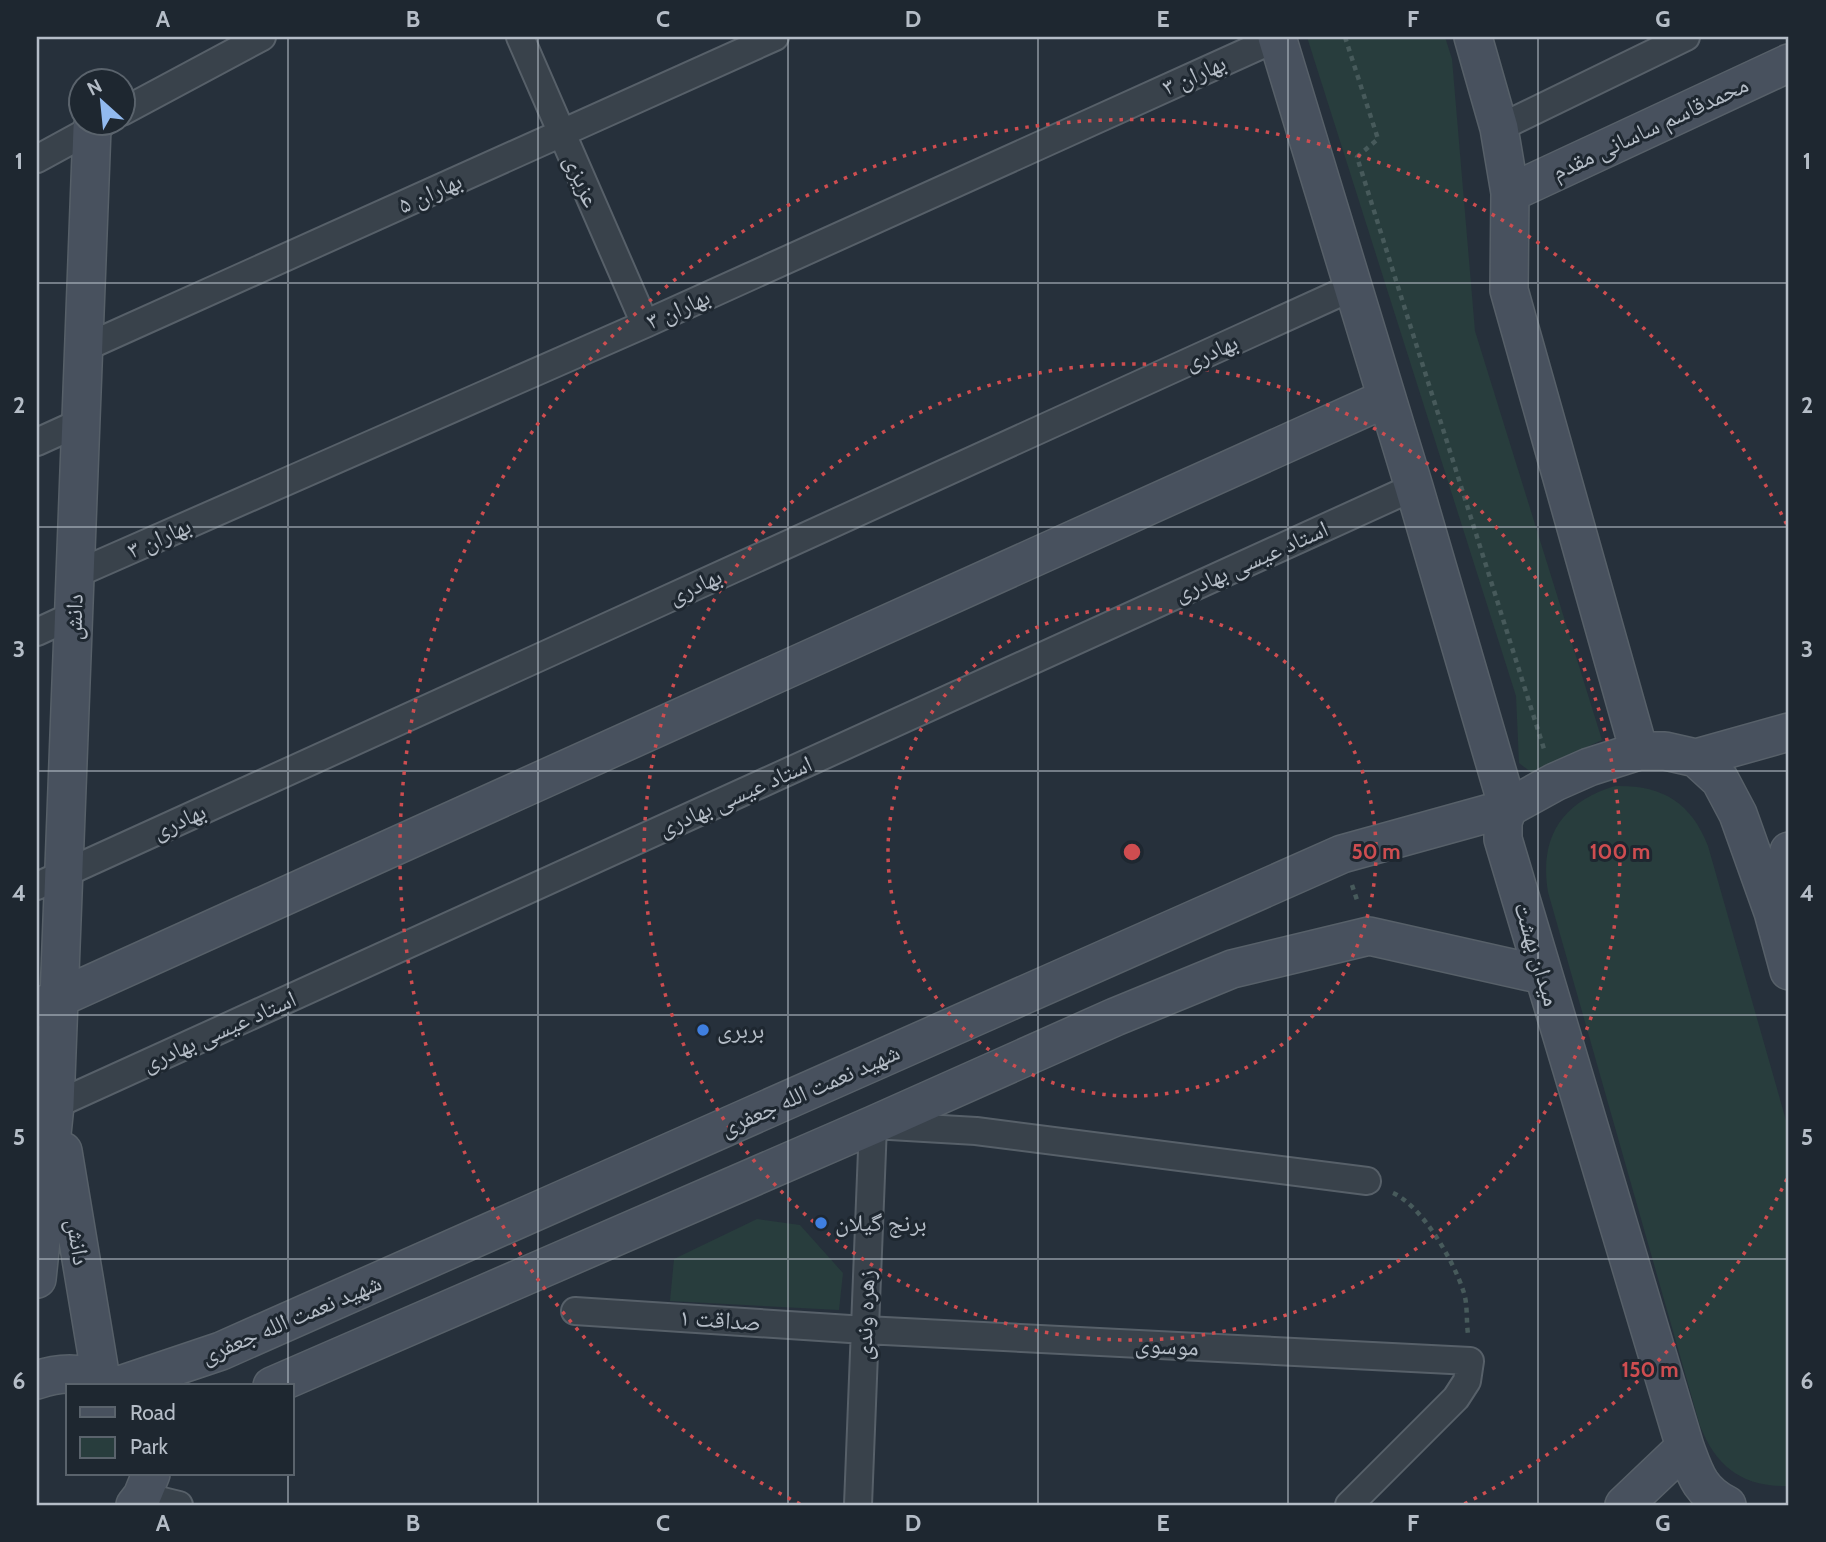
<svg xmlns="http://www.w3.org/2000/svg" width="1826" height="1542" font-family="Cabin,'Noto Naskh Arabic',sans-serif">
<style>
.green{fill:#283d3d}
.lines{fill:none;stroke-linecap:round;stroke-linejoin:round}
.street-casing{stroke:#576069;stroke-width:30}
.secondary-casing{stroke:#576069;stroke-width:40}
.path{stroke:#475a5b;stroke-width:4.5;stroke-dasharray:5 5;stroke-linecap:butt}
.street{stroke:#39424b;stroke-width:26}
.secondary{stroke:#48515e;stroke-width:37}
.grid{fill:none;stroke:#b5bdc7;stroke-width:2;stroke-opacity:0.55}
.ring{fill:none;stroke:#ce4d50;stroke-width:3.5;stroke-dasharray:3.5 7}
.shop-dot{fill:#3f7fe0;stroke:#1e2730;stroke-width:2.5}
.labels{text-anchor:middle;stroke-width:6;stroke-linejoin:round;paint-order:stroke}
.street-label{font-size:24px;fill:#b5bdc7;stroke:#1e2730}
.poi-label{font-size:24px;fill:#b5bdc7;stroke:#1e2730;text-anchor:start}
.centre{fill:#ce4d50;stroke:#1e2730;stroke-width:3.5}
.ring-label{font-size:21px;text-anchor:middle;font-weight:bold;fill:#ce4d50;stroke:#1e2730;stroke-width:6;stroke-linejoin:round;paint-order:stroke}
.neatline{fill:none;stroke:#b5bdc7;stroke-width:2.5}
.grid-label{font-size:23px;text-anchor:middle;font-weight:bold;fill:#b5bdc7}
</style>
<rect width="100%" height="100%" fill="#26303b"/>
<path class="green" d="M 1307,37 L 1445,37 L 1452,59 L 1475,331 L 1602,740 L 1532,773 L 1519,763 L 1516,696 Z
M 1615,786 C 1662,785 1691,802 1708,846 L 1789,1131 L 1789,1486 C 1743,1487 1717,1468 1700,1426 L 1548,892 C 1539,837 1562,802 1615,786 Z
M 757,1219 L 800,1225 L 843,1273 L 839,1310 L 670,1301 L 674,1259 Z"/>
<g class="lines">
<defs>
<path id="street" d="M 520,37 L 645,324
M 122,112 L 262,37
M 1499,128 L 1686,37
M 37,159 L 103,123
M 84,348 L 775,37
M 37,442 L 81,422
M 76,574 L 645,324 L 1277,38
M 37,632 L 74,615
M 37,886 L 1353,287
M 55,1105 L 1414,487
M 575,1311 L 865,1330 L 1470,1361 L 1467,1381 L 1456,1398 L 1349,1505
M 142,1496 L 179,1505
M 858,1505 L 873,1125 L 976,1131 L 1367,1181"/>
<path id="secondary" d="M 1277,37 L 1414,487 L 1508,808
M 1473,37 L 1499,128 L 1510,193 L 1509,290 L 1639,751
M 1510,193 L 1789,63
M 1696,758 L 1789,732
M 1508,808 L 1503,822 L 1503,839 L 1685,1447 C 1695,1474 1700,1492 1727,1505
M 1773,912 L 1789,851
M 37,1008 L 1387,398
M 63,1151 L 101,1379
M 37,1279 L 55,1105 L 92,128
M 37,1380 C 65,1370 89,1373 116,1386
M 117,1386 L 221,1351 L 1342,854 L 1508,808 L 1555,782 L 1589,767 L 1639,751 L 1665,751 L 1696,758 L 1720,780 L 1738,814 L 1773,912 L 1789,971
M 272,1386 L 873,1125 L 1115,1017 L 1232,969 L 1369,936 L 1543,975
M 135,1505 L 142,1496 L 151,1474
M 1624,1505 L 1685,1447"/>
</defs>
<use href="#street" class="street-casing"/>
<use href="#secondary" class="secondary-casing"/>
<path class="path" d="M 1345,37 L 1378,139 L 1357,157 L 1544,749
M 1352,885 L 1358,903
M 1393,1193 C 1422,1206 1453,1260 1463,1290 C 1468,1303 1466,1320 1468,1334"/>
<use href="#street" class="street"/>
<use href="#secondary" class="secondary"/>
</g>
<path class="grid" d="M 288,37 L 288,1386M 538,37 L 538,1505M 788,37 L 788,1505M 1038,37 L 1038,1505M 1288,37 L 1288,1505M 1538,37 L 1538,1505M 37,283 L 1789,283M 37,527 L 1789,527M 37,771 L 1789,771M 37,1015 L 1789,1015M 37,1259 L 1789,1259M 288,1474 L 288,1505"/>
<g class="ring">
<circle cx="1132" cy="852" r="244"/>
<circle cx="1132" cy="852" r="488"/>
<path d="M1787 1179A732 732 0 0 1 1464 1504M800 1504A732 732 0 1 1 1787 525"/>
</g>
<g class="shop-dot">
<circle cx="703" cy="1030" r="7"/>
<circle cx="821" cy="1223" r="7"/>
</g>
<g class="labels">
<g class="street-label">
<text transform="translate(1194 75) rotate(-24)" y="8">بهاران ۳</text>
<text transform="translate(1650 128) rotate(-25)" y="8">محمدقاسم ساسانی مقدم</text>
<text transform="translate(582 181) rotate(67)" y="8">عزیزی</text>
<text transform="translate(430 193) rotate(-24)" y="8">بهاران ۵</text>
<text transform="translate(678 309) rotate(-24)" y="8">بهاران ۳</text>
<text transform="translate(1211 352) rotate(-24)" y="8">بهادری</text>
<text transform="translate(159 538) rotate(-24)" y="8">بهاران ۳</text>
<text transform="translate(1251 561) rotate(-24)" y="8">استاد عیسی بهادری</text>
<text transform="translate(695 586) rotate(-24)" y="8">بهادری</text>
<text transform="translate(74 617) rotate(-88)" y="8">دانش</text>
<text transform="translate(735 796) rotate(-24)" y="8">استاد عیسی بهادری</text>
<text transform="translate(179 821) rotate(-24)" y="8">بهادری</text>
<text transform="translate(1537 954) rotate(73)" y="8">میدان بهشت</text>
<text transform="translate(219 1031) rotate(-24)" y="8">استاد عیسی بهادری</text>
<text transform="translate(810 1090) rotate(-24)" y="8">شهید نعمت الله جعفری</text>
<text transform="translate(78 1242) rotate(81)" y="8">دانش</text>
<text transform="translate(865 1315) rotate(-88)" y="8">زهره وندی</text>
<text transform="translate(291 1319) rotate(-23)" y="8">شهید نعمت الله جعفری</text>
<text transform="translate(720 1320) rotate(4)" y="8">صداقت ۱</text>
<text transform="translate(1167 1346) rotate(3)" y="8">موسوی</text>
</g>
<g class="poi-label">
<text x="717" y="1038">بربری</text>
<text x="835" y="1231">برنج گیلان</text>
</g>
</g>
<circle cx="1132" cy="852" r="10" class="centre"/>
<g class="ring-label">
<text x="1376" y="859">50 m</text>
<text x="1620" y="859">100 m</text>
<text x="1650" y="1377">150 m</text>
</g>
<rect width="1826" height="1542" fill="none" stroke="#1e2730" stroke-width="77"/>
<rect x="66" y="1384" width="228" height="91" fill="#1e2730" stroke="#5a636c" stroke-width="2"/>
<rect x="80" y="1407" width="35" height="10" fill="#48515e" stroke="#5a636c" stroke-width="2"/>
<text x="130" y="1420" font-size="21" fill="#b5bdc7">Road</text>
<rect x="80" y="1437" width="35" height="21" fill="#283d3d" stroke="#5a636c" stroke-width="2"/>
<text x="130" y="1454" font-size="21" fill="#b5bdc7">Park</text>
<g transform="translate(102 102) rotate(333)"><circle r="33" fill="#1e2730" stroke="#5a636c" stroke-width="2"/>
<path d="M0-5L12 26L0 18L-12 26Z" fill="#92baef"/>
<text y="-10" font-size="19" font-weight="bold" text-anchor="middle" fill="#b5bdc7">N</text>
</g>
<rect x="38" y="38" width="1749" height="1466" class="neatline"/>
<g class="grid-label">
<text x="163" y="27">A</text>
<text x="413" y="27">B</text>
<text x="663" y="27">C</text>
<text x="913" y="27">D</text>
<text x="1163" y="27">E</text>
<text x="1413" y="27">F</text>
<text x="1663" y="27">G</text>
<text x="19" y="169">1</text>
<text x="1807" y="169">1</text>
<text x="19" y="413">2</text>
<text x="1807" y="413">2</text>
<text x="19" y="657">3</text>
<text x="1807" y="657">3</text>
<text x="19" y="901">4</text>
<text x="1807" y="901">4</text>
<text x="19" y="1145">5</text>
<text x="1807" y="1145">5</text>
<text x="19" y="1389">6</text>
<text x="1807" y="1389">6</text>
<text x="163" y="1531">A</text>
<text x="413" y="1531">B</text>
<text x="663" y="1531">C</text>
<text x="913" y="1531">D</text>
<text x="1163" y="1531">E</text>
<text x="1413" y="1531">F</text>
<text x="1663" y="1531">G</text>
</g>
</svg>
